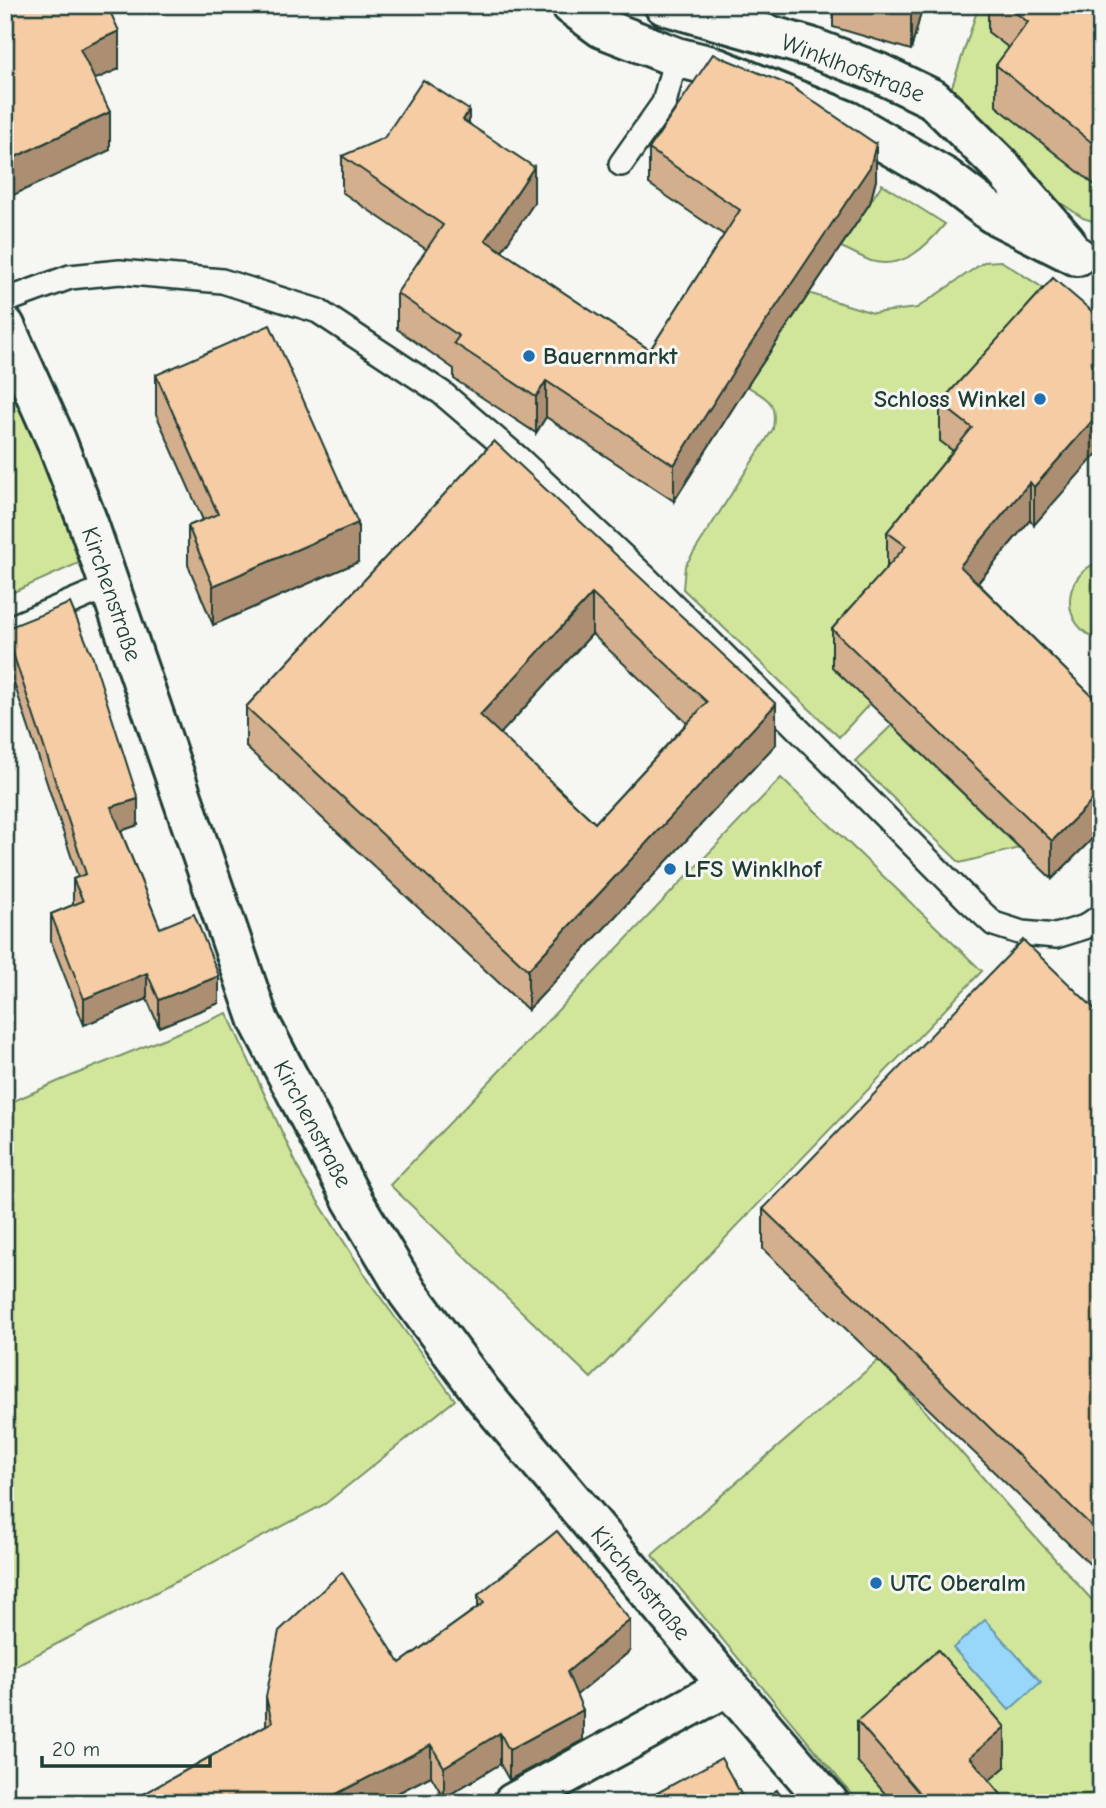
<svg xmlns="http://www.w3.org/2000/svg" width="1106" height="1808" font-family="'Comic Neue',sans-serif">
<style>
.green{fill:#d1e69b;stroke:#789268;stroke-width:2}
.water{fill:#99d7fa;stroke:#6899ab;stroke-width:2}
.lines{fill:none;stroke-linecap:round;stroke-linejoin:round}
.service-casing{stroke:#1f3d34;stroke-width:28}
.minor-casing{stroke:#1f3d34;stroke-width:44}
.service{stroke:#f6f6f2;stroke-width:23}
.minor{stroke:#f6f6f2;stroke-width:38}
.wall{fill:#d3af8d;stroke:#1f3d34;stroke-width:2;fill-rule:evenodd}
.shaded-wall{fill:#ac8f73;stroke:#1f3d34;stroke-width:2}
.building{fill:#f5cca4;stroke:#1f3d34;stroke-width:2;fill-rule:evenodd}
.poi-dot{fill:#1f6fb2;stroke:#f6f6f2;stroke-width:2.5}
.labels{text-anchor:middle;stroke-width:6;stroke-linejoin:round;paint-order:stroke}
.street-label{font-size:24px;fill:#1f3d34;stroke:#f6f6f2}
.poi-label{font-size:24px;font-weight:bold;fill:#1f3d34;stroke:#f6f6f2;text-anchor:start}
</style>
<rect width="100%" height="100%" fill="#f6f6f2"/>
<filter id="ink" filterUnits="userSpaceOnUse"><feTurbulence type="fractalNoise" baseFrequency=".0143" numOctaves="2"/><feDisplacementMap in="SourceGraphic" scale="14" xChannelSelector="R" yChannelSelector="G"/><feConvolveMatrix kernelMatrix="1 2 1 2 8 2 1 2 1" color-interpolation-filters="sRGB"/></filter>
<g filter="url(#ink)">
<path class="green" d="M 979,5 L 1008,5 L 1028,62 L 1101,190 L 1101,221 L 1096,222 L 1083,218 L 1051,196 L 948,99 Z
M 882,184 L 945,224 C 926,247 903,270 871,261 C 861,257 851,251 841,247 Z
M 1001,261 L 1101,325 L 941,441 L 972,466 L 949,617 L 839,737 L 683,589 L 685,566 L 773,429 C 777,401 769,400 747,386 L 808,293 L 873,313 L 917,308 L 984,262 Z
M 5,380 L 31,433 L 81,562 L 5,596 Z
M 1101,561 L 1101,640 C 1059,628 1060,575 1101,561 Z
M 892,725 L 1019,848 L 960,863 L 855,761 Z
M 781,778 L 982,971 L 591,1378 L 390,1185 Z
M 227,1013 L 303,1178 L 373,1287 L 455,1400 L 325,1504 L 5,1671 L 5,1105 L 59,1081 Z
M 880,1359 L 1018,1518 L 1101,1610 L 1101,1803 L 859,1803 L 652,1555 Z"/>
<path class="water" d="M 985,1620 L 1041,1682 L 1009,1710 L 953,1648 Z"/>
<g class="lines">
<defs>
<path id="service" d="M 621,164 L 664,103 L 676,57
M 5,301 L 70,277 L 120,272 L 222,281 L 318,311 L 442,393 L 518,458 L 646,578 L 833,764 L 968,900 L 994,924 L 1022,933 L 1056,936 L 1085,927 L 1101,916
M 5,630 L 109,586"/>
<path id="minor" d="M 571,5 L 602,28 L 676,57 L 712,66 L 848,121 L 946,178 L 992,213 L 1077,256
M 664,5 L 810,47 L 879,73 L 933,99 L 1001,166 L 1066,242
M 5,326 L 56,440 L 88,523 L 259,1021 L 352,1199 L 408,1293 L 482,1393 L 728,1686 L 829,1803
M 513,1803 L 728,1686"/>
</defs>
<use href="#service" class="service-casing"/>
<use href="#minor" class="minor-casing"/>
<use href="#service" class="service"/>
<use href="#minor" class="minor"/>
</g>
<path class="wall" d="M 811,5 L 923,5 L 911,50 L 833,27 L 833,12 Z
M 988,5 L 1101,5 L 1101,190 L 996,106 L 996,65 L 1009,48 L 988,32 Z
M 469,123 L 534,203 L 501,251 L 650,350 L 724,235 L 649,184 L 649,149 L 876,180 L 870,203 L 747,386 L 674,501 L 546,417 L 536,433 L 454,379 L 454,369 L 397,329 L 397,293 L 427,250 L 342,192 L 342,156 Z
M 1053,278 L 1034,525 L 1030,520 L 978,583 L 1095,699 L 1101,694 L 1101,830 L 1052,879 L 832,667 L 832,629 L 887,568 L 887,532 L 953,451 L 940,441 L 940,403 Z
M 156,375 L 358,562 L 213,625 L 188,565 L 188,526 L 203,520 L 156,414 Z
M 494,441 L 776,744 L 528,1010 L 246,747 L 246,707 ZM 592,634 L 687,723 L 595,823 L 500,734 Z
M 5,629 L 138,825 L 121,831 L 160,928 L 219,1003 L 159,1027 L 147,999 L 84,1025 L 51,941 L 51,914 L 73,905 L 73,879 L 78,877 L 5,656 Z
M 1101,1015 L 1101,1575 L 763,1249 L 763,1209 Z
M 478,1595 L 630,1651 L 576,1695 L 583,1740 L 509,1780 L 500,1764 L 444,1798 L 431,1776 L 378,1803 L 135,1803 L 135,1799 L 266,1725 L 266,1697 L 400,1663 L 478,1607 Z
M 857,1721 L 1005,1767 L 989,1780 L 1008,1803 L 893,1803 L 857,1761 Z"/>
<path class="shaded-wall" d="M 912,5 L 923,5 L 911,50 L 911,10 Z
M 119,31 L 119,69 L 80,86 L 80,49 Z
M 469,110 L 469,146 L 463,120 Z
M 110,112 L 110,150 L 5,199 L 5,162 Z
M 876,144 L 876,180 L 870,203 L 747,386 L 674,501 L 674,465 Z
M 534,167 L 534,203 L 485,276 L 485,240 Z
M 546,381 L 546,417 L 536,433 L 536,397 Z
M 1101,411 L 1101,449 L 1034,525 L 1034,487 Z
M 1030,482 L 1030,520 L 960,604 L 960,566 Z
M 358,523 L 358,562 L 213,625 L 213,586 Z
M 592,594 L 592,634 L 480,756 L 480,715 Z
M 776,704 L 776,744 L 528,1010 L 528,970 Z
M 1101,792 L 1101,830 L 1052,879 L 1052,841 Z
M 138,799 L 138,825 L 111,834 L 111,807 Z
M 147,973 L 147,999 L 84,1025 L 84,999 Z
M 219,976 L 219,1003 L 159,1027 L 159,1000 Z
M 630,1620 L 630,1651 L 567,1703 L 567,1672 Z
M 583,1710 L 583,1740 L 509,1780 L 509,1750 Z
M 1005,1727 L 1005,1767 L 970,1797 L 970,1757 Z
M 500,1733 L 500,1764 L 444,1798 L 444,1767 Z
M 431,1745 L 431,1776 L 378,1803 L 319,1803 Z"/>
<path class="building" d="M 12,5 L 107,5 L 119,31 L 80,49 L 110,112 L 5,162 L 5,8 Z
M 895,5 L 912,5 L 911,10 Z
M 1005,5 L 1101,5 L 1101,150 L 996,65 L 1028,22 Z
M 713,54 L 789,85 L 876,144 L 870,167 L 747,350 L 674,465 L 546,381 L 536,397 L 454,343 L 459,336 L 397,293 L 443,225 L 342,156 L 384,138 L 423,80 L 469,110 L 463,120 L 534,167 L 485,240 L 650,350 L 740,210 L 649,149 Z
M 1053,278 L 1101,319 L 1101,411 L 1034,487 L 1030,482 L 960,566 L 1095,699 L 1101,694 L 1101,792 L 1052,841 L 832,629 L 906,546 L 887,532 L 972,428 L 940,403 Z
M 270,325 L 358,523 L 213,586 L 188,526 L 218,514 L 156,375 Z
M 494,441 L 776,704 L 528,970 L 246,707 ZM 592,594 L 707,702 L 595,823 L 480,715 Z
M 70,603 L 93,658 L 138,799 L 111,807 L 160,928 L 194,914 L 219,976 L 159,1000 L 147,973 L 84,999 L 51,914 L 83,901 L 73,879 L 86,874 L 5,629 Z
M 1023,940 L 1101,1015 L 1101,1535 L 763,1209 Z
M 557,1531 L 630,1620 L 567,1672 L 583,1710 L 509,1750 L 500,1733 L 444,1767 L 431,1745 L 319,1803 L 136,1803 L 135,1799 L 272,1722 L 266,1697 L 279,1631 L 342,1572 L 400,1663 L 484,1603 L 478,1595 Z
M 938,1650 L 1005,1727 L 970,1757 L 1008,1803 L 928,1803 L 857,1721 Z
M 721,1758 L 746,1803 L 639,1803 Z
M 777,1790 L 785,1803 L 756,1803 Z"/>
</g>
<g class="poi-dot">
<circle cx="529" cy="356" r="7"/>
<circle cx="1040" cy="399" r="7"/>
<circle cx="670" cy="869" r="7"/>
<circle cx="876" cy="1583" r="7"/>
</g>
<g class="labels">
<g class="street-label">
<text transform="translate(853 68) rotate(21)" y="8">Winklhofstraße</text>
<text transform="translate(112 594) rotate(71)" y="8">Kirchenstraße</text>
<text transform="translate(313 1124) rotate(62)" y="8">Kirchenstraße</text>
<text transform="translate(641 1583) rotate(50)" y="8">Kirchenstraße</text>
</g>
<g class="poi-label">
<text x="543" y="364">Bauernmarkt</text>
<text x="1026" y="407" text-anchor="end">Schloss Winkel</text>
<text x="684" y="877">LFS Winklhof</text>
<text x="890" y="1591">UTC Oberalm</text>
</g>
</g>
<rect width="1106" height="1808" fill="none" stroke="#f6f6f2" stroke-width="28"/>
<rect x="14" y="14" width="1078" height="1780" fill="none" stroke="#1f3d34" stroke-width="2.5" filter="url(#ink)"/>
<path d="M42 1756v10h168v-10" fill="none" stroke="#1f3d34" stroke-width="3.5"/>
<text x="52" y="1756" font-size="21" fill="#1f3d34" stroke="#f6f6f2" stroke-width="5" paint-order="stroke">20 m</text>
</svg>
